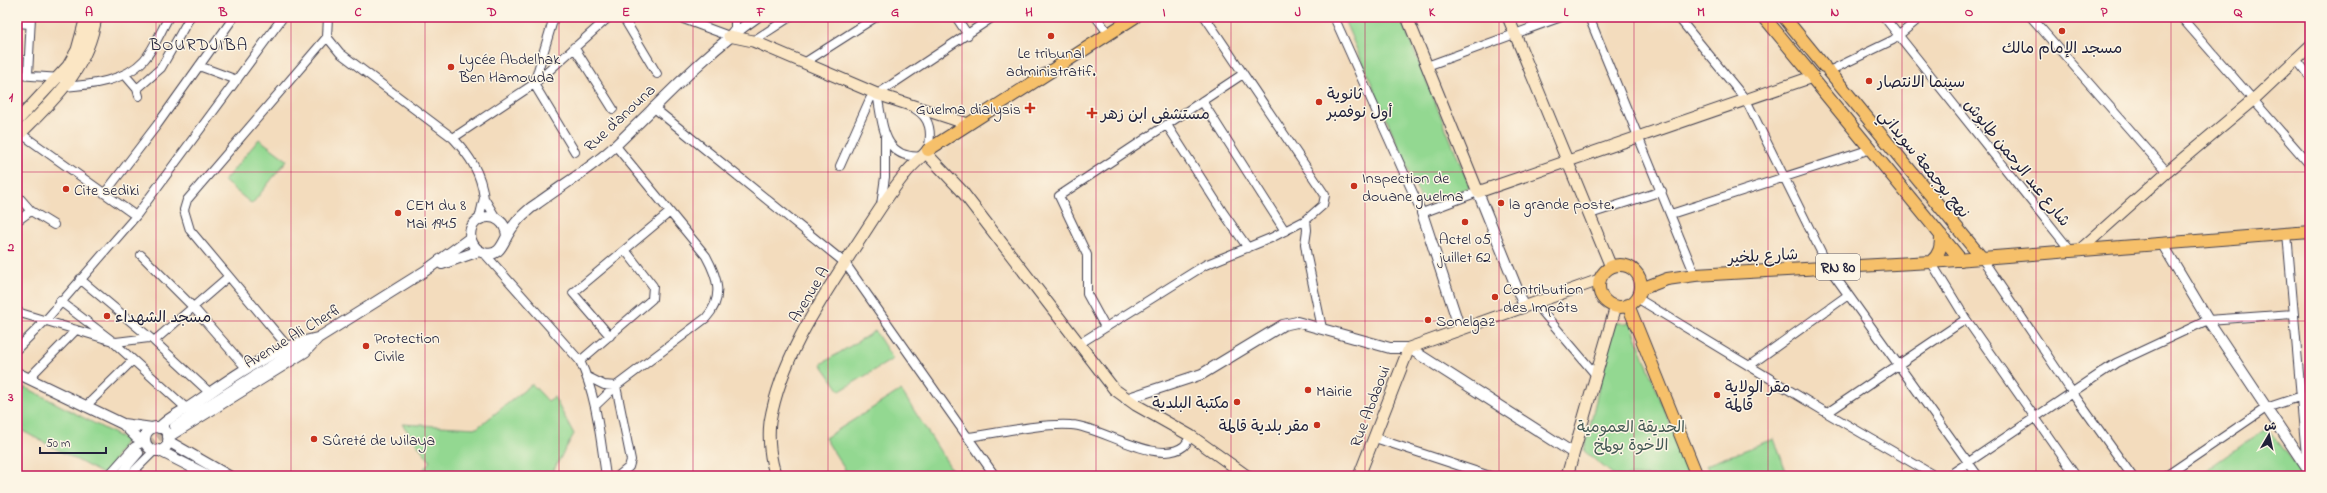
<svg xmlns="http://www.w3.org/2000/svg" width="2327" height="493" font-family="'Indie Flower','Playpen Sans Arabic',sans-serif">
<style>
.green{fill:#93d891;stroke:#5a7d66}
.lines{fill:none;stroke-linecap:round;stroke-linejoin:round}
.minor-tunnel{stroke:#c9b7a3;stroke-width:8;stroke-dasharray:8 4;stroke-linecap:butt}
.minor-casing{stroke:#413e4e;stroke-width:10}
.tertiary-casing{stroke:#413e4e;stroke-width:12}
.secondary-casing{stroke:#413e4e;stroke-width:13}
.primary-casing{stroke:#413e4e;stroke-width:14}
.minor{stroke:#fff;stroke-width:8}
.tertiary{stroke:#fff;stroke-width:10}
.secondary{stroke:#fbe6c4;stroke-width:11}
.primary{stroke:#f6c06b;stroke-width:12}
.grid{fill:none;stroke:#c2185b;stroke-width:1;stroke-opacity:0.55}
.poi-dot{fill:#c8321e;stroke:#fcf5e5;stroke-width:1.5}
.labels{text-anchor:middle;stroke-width:3;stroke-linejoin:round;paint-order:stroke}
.shield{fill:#fcf5e5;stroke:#63616e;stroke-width:1}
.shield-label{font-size:15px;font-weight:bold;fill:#22223b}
.poi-label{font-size:16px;fill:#22223b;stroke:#fcf5e5;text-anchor:start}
.street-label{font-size:16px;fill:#22223b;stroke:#fcf5e5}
.park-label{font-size:16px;fill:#445955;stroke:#fcf5e5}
.neighbourhood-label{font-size:17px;letter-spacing:1px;fill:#22223b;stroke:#fcf5e5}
.neatline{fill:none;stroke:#c2185b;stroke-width:1.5}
.grid-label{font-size:13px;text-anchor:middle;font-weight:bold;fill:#c2185b}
</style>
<rect width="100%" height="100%" fill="#fcf5e5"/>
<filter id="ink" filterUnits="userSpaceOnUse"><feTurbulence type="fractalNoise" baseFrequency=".025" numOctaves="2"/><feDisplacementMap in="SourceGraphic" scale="8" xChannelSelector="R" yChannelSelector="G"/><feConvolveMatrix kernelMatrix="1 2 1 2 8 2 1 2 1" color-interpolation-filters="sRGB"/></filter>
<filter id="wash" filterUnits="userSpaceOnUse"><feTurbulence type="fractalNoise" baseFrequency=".012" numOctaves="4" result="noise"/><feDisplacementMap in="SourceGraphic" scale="16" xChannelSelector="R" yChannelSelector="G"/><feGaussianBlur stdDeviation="0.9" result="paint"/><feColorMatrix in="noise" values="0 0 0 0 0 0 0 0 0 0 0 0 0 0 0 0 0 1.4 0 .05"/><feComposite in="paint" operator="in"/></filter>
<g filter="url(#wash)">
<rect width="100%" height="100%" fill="#f3dcbd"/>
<path class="green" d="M 1343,17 L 1400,17 L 1470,187 L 1423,204 Z
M 259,139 L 287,160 L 252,204 L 224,181 Z
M 1614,323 L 1631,323 L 1690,476 L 1615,476 L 1584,451 Z
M 875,331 L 893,359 L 840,391 L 821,364 Z
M 532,384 L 548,401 L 554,397 L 574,434 L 553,471 L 554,476 L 419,476 L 430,461 L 402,424 L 477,428 Z
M 25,387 L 126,440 L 105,475 L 17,428 L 17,401 Z
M 901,390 L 956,476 L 849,476 L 825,438 Z
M 2267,428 L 2305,476 L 2197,476 Z
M 1774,439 L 1788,476 L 1711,476 L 1706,465 Z"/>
</g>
<g filter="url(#ink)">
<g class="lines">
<path class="minor-tunnel" d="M 139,453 L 174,426"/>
<defs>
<path id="minor" d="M 328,17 L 327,37 L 340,53 L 453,138 C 470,156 481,173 484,198
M 554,17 L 534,84 L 575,152
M 623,17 L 657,74
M 678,17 L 729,36 L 735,28 L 735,17
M 956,17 L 968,35
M 1096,17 L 1108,33
M 1205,17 L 1325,195 L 1323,205 L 1306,220 L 1307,230 L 1305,244 L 1307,257 L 1322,328
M 1334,17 L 1422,213 L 1478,192
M 1589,17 L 1695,275
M 1678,17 L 1746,100 L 1829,268 L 1978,476
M 1884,17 L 2070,250
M 2031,17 L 2167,172
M 2181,17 L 2310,165
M 17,23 L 30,24
M 753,41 L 790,17
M 574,47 L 613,109
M 2296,59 L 2310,77
M 804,63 L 876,17
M 199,66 L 237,80
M 1427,66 L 1561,17
M 1829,71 L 1893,40 L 1921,17
M 17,75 L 61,78
M 28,75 L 31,17
M 125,75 L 137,89 L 139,96
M 64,87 C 91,85 125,81 144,60 C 154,49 161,30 169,17
M 137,89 L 161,68 L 190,17
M 877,94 C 883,123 882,161 923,156
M 1202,101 L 1285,231
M 653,107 L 845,263 L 995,476
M 915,109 C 931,118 932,133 928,150
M 1167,125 L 1222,211 L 1248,248
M 20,133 L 136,216
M 453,138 L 534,84 L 609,17
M 840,166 L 870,99 L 993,17
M 105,193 L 157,125 L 234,17
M 17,195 L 31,211 L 54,225
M 881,205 L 885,177 L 885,137
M 1590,214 L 1662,191
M 1671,214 L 1871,149
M 479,219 L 484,198 L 496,218
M 17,221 L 31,211
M 2287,233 L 2307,468
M 484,253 L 580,361 C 597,397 600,437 606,476
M 141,255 L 193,307 L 247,369
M 1981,257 L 2072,392 L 2132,476
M 1931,262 L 1966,319 L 2076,476
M 80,279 L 154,341 L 210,393
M 1637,298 L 1827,413 L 1935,476
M 60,301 L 111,340 L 186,408
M 1535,303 L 1595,374
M 17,312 L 116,342 L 149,338
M 1105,327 L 1087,294 L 1087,255 L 1059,196 L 1243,74
M 610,336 L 573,293 L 670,212
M 154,341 L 228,277
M 1079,344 L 1205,265 L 1271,238 L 1306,220
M 288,347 L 190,230 L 184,210 L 187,200 L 327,37
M 17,349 L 45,321 L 136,216 L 283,17
M 580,361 L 652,299 L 653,286 L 625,250
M 1749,366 L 1848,295
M 586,376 L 604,385 L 616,386 L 706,318 C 724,298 718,278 706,256 L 615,145
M 29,378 L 76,330
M 595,406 L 616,386 L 631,460 L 629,467 L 618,476
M 85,407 L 132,361
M 1827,413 L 1966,319
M 174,426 L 254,375 L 307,344
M 968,437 C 998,433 1042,423 1071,425 C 1100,426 1158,467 1184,446 C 1187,443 1189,439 1191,436
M 1375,438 L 1490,476
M 108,476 L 134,447 L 145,441
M 119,476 L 139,453
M 129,476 L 155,450
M 1948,476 L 2116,363 L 2208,320 L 2294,314
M 2166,476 L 2266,408 L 2302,396"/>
<path id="tertiary" d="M 1478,192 L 1524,306
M 1422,213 L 1460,329
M 507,236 C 504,206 464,215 471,240 C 473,246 478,251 484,253 C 498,257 502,246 507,236 C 511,229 518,219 524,214 C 528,210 533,206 538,203 C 564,184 593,167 616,145 C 662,101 705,53 757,17
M 2162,243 L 2208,320 L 2310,473
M 442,264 L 479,251
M 17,373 L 123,424 L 152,428
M 1126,399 L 1202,374 L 1283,325 L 1297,322 L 1390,348 L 1409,348 L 1573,453
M 123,424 L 136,437 L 145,440
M145 439a12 12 0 1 1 24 0a12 12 0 1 1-24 0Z
M 159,428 C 167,418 181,412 192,405 C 230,379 272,347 318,338
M 168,437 L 305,352 L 318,338 L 425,271 L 470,238
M 168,441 L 229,476
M 158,450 L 209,476"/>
<path id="secondary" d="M 1407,17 L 1478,192 L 1812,77
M 1508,17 L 1611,267
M 729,36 L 753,41 L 877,94 L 968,124
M 17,121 L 68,66 L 77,50 L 86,17
M 17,137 C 54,99 87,72 96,17
M 926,153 L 961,190 L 1114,389 L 1136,405 L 1191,436 L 1247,476
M 2081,249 L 2167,172 L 2254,99 L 2310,46
M 776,476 C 770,460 768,438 770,422 C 781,357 822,298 857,244 C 873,220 887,196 905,174 C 912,165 921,158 928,150
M 1359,476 L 1409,348 L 1599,280
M 1567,476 L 1616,306"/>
<path id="primary" d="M 1764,17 L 1812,75
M 1784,17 L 1824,66
M 1829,71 L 1981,257
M 1814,80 L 1961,260
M 928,150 L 1135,17
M 1931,262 C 1940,254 1941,247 1941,235
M1599 286a21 21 0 1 1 42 0a21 21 0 1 1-42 0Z
M 1641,289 L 1667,279 L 1695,275 L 1931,262 L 2310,232
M 1628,305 L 1697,476"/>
</defs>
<use href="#minor" class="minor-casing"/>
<use href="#tertiary" class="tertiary-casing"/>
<use href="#secondary" class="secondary-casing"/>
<use href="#primary" class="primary-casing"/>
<use href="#minor" class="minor"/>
<use href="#tertiary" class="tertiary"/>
<use href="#secondary" class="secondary"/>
<use href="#primary" class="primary"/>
</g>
</g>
<path class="grid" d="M 156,17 L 156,476M 291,17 L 291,476M 425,17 L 425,476M 559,17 L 559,476M 693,17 L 693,476M 828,17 L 828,476M 962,17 L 962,476M 1096,17 L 1096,476M 1231,17 L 1231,476M 1365,17 L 1365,476M 1499,17 L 1499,476M 1634,17 L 1634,476M 1768,17 L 1768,476M 1902,17 L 1902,476M 2036,17 L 2036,476M 2171,17 L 2171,476M 17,172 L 2310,172M 17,321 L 2310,321"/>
<g class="poi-dot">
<circle cx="2062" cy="31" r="4"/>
<circle cx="1051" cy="36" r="4"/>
<circle cx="451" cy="67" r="4"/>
<circle cx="1869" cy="81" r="4"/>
<circle cx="1319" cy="102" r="4"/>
<path d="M1028 102h4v4h4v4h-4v4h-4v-4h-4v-4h4z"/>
<path d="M1090 107h4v4h4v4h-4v4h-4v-4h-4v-4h4z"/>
<circle cx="1354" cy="186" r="4"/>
<circle cx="66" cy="189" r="4"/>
<circle cx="1501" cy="203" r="4"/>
<circle cx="398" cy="213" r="4"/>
<circle cx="1465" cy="222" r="4"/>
<circle cx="1495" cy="297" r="4"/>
<circle cx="107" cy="316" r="4"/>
<circle cx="1428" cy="320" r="4"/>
<circle cx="366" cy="346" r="4"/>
<circle cx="1308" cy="390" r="4"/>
<circle cx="1717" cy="395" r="4"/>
<circle cx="1237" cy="402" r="4"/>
<circle cx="1317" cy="425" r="4"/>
<circle cx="314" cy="439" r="4"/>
</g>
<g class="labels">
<rect class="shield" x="1816" y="254" width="44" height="26" rx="3"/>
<g class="shield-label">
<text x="1838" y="272">RN 80</text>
</g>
<g class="poi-label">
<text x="2062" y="53" text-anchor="middle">مسجد الإمام مالك</text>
<text x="1051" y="58" text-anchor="middle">Le tribunal<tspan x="1051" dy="18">administratif.</tspan></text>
<text x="459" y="64">Lycée Abdelhak<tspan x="459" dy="18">Ben Hamouda</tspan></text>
<text x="1877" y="87">سينما الانتصار</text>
<text x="1327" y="99">ثانوية<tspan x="1327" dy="18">أول نوفمبر</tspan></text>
<text x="1021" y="114" text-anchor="end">Guelma dialysis</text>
<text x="1101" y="119">مستشفى ابن زهر</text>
<text x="1362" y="183">Inspection de<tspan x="1362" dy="18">douane guelma</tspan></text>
<text x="74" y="195">Cite sediki</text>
<text x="1509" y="209">la grande poste.</text>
<text x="406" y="210">CEM du 8<tspan x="406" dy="18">Mai 1945</tspan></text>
<text x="1465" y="244" text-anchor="middle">Actel 05<tspan x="1465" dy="18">juillet 62</tspan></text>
<text x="1503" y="294">Contribution<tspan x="1503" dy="18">des Impôts</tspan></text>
<text x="115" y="322">مسجد الشهداء</text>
<text x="1436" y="326">Sonelgaz</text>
<text x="374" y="343">Protection<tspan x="374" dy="18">Civile</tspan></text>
<text x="1725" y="392">مقر الولاية<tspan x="1725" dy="18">قالمة</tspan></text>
<text x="1316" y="396">Mairie</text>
<text x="1229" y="408" text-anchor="end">مكتبة البلدية</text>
<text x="1309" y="431" text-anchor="end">مقر بلدية قالمة</text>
<text x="322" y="445">Sûreté de Wilaya</text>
</g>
<g class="street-label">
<text transform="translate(619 117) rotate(-43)" y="6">Rue d'anouna</text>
<text transform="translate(2018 162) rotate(51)" y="6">شارع عبد الرحمن طابوش</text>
<text transform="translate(1925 163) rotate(51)" y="6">نهج بوجمعة سويداني</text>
<text transform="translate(1763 255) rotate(-3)" y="6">شارع بلخير</text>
<text transform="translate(808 294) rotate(-59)" y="6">Avenue A</text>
<text transform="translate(292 335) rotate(-31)" y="6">Avenue Ali Cherfi</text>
<text transform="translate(1369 406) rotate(-69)" y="6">Rue Abdaoui</text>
</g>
<g class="park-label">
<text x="1631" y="432">الحديقة العمومية<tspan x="1631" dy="18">الاخوة بولمخ</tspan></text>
</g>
<g class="neighbourhood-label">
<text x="199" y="50">BOURDJIBA</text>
</g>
</g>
<rect width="2327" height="493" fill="none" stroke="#fcf5e5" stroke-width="44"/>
<g transform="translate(2269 435) rotate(9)" stroke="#fcf5e5" stroke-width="3" paint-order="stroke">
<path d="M0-3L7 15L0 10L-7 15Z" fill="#22223b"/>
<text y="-6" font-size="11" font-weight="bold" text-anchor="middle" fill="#22223b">ش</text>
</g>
<path d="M40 447v6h66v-6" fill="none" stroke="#22223b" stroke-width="2"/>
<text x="46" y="447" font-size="12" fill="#22223b" stroke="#fcf5e5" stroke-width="3" paint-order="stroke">50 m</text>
<rect x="22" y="22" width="2283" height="449" class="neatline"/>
<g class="grid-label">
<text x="89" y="16">A</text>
<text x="223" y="16">B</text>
<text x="358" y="16">C</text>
<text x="492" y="16">D</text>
<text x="626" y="16">E</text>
<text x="761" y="16">F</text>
<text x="895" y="16">G</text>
<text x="1029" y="16">H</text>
<text x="1164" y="16">I</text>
<text x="1298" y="16">J</text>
<text x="1432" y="16">K</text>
<text x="1566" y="16">L</text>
<text x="1701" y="16">M</text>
<text x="1835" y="16">N</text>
<text x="1969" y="16">O</text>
<text x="2104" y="16">P</text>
<text x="2238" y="16">Q</text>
<text x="11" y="101">1</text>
<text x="11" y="251">2</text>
<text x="11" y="401">3</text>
</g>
</svg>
